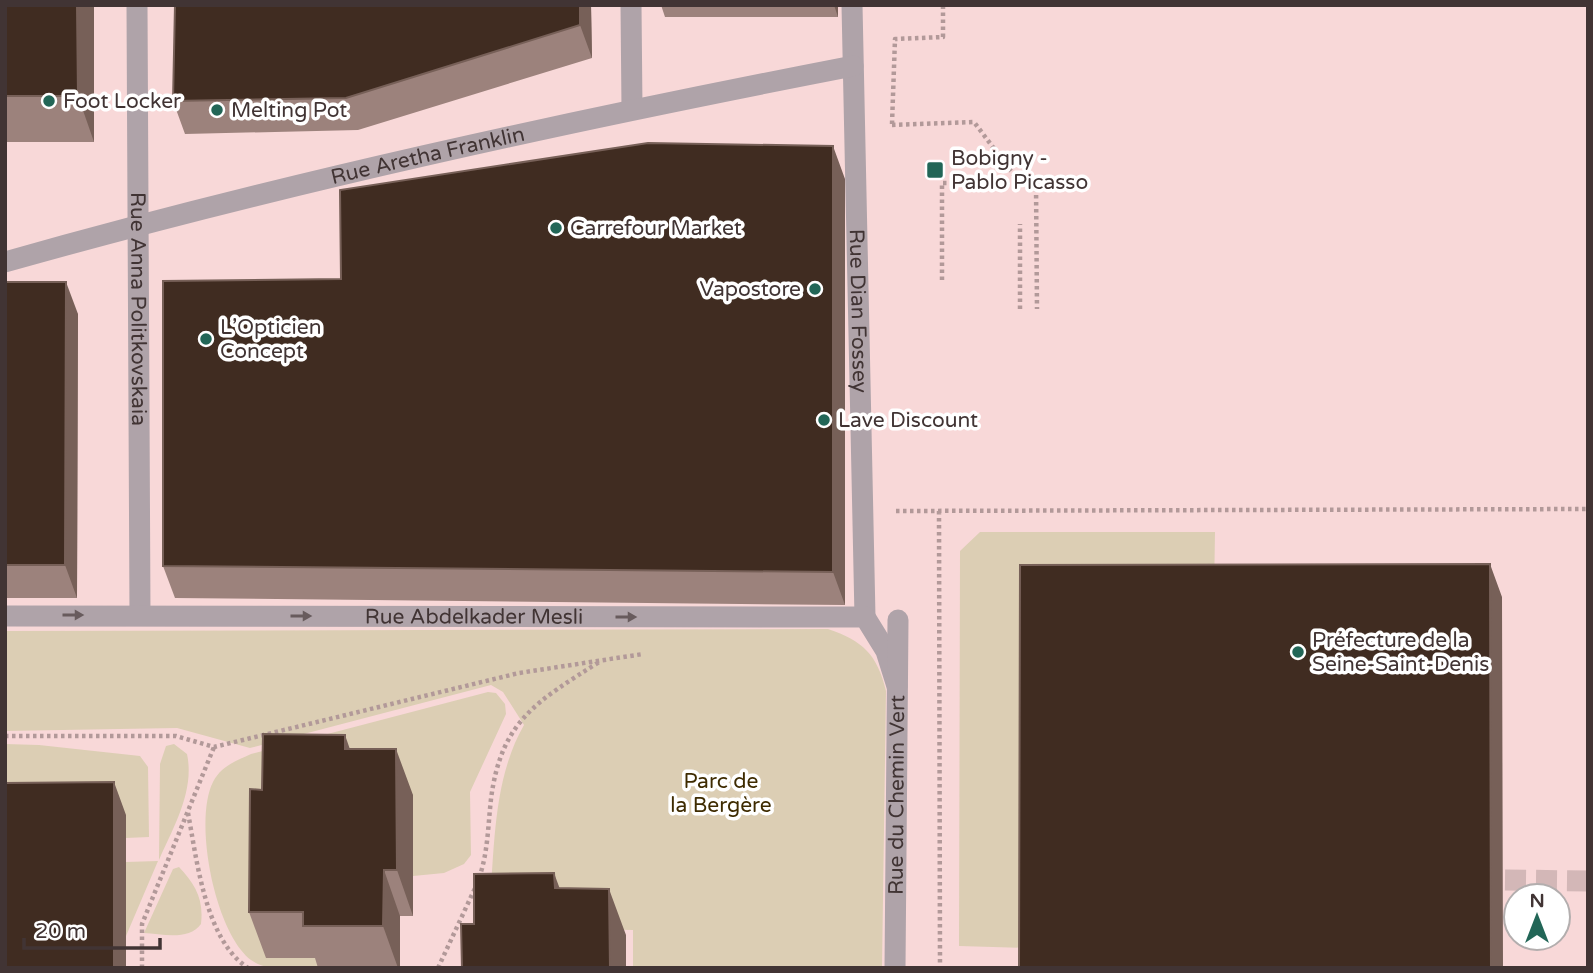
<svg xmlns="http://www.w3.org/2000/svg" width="1593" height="973" font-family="'Varela Round',sans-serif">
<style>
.green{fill:#dcceb4}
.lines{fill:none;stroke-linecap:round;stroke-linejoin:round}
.minor-tunnel{stroke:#d3b7b7;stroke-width:21;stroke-dasharray:21 10;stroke-linecap:butt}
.path{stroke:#b29999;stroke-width:4.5;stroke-dasharray:3.5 3.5;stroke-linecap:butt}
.minor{stroke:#afa3a9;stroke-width:21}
.wall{fill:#9c827c}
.shaded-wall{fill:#776058}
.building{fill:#402c21;stroke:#776058;stroke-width:2}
.oneway{fill:#685b5d}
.poi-dot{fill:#226657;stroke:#fff;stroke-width:2.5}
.labels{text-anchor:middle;stroke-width:7;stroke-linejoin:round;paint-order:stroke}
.poi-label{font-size:21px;fill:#413434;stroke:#fff;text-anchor:start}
.street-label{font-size:21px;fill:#413434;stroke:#fff}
.park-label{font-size:21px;fill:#3e2b01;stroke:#fff}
</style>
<rect width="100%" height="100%" fill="#f8d8d8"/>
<path class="green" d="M 980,532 L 1215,532 L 1214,595 L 1031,948 L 959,946 L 960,551 Z
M 828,629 C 863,641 877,654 886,691 L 882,968 L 633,968 L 633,930 L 578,929 L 489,913 C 495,849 492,781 524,725 L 503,692 L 491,685 L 250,748 L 177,728 L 5,731 L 5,631 Z
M 488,692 L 496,693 L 505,704 L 506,714 L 470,792 L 471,855 L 464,864 L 444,873 L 413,876 L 266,958 L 320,958 L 320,968 C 299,968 269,973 251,960 C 215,933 193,821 213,782 C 221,766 236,761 251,754 Z
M 5,744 L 39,745 L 140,756 L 148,767 L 149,837 L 126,838 L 5,816 Z
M 174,744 L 187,754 C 195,791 173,828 159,860 L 160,764 L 166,746 Z
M 158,861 L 126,936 L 126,862 Z
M 179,867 C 195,884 204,899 201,924 C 189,941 162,934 144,933 L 173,869 Z"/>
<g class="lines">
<path class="minor-tunnel" d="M 1505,880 L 1588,881"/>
<path class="path" d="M 892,124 L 895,39 L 943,37 L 943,5
M 892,125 L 974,122 L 1020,183
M 942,280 L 942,183 L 1036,183 L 1037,309
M 1020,309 L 1020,224
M 896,511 L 1588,509
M 939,511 L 940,968
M 5,736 L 176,736 L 214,747 L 519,673 L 643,654
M 188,813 C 197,860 205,940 248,968
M 479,878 C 488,853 488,825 491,799 C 501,720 538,701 599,662
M 142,968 L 142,924 L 214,747
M 438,968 L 476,886"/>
<g class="minor">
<path id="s1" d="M 137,5 L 140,615"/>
<path d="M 631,5 L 632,109"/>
<path id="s2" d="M 852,5 L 865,617"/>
<path id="s3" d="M 5,262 C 284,183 569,121 853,66"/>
<path id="s4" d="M 5,616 L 865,617 L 886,651 L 897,686"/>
<path id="s5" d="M 895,968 L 898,620"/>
</g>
</g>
<path class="wall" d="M 5,5 L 94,5 L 94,142 L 5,142 Z
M 591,5 L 592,58 L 358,130 L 185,134 L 173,101 Z
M 661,5 L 838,5 L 838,17 L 665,17 Z
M 845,179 L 845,605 L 175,598 L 163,566 L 341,279 Z
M 5,282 L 78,314 L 77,598 L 5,598 Z
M 350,749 L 413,795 L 413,916 L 400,916 L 400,968 L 318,968 L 315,958 L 266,958 L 249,912 L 262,790 Z"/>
<path class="shaded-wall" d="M 77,5 L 94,5 L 94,142 L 78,96 Z
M 580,5 L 591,5 L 592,58 L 580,25 Z
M 834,5 L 838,5 L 838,17 Z
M 833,146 L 845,179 L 845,605 L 833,572 Z
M 66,282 L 78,314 L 77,598 L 65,565 Z
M 1490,564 L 1502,597 L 1503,968 L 1491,968 Z
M 345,735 L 361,781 L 345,749 Z
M 396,749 L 413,795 L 413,916 L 397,870 Z
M 114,782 L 126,815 L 126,968 L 114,968 Z
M 384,870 L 400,916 L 400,968 L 398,968 L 383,926 Z
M 554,873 L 571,919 L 555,888 Z
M 609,889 L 626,935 L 626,968 L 610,968 Z"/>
<path class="building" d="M 5,5 L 77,5 L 78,96 L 5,96 Z
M 175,5 L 580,5 L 580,25 L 346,98 L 173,101 Z
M 648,143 L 833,146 L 833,572 L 163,566 L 163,281 L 341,279 L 340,190 Z
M 5,282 L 66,282 L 65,565 L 5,565 Z
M 1490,564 L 1491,968 L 1019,968 L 1020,565 Z
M 263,734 L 345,735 L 345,749 L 396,749 L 397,870 L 384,870 L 383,926 L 303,926 L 303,912 L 249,912 L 250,789 L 262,790 Z
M 114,782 L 114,968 L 5,968 L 5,783 Z
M 554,873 L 555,888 L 609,889 L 610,968 L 462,968 L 461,924 L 474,924 L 474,874 Z"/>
<defs><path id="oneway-solid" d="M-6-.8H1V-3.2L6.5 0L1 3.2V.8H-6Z" transform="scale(1.75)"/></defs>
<g class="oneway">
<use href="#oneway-solid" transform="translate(73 615)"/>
<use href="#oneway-solid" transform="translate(301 616)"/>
<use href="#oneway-solid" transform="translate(626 617)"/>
</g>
<g class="poi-dot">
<circle cx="49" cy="101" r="7"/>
<circle cx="217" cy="110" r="7"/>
<rect x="926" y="161" width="18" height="18" rx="3.5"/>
<circle cx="556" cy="228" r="7"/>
<circle cx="815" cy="289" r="7"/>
<circle cx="206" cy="339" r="7"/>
<circle cx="824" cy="420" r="7"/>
<circle cx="1298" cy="652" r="7"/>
</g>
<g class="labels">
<g class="poi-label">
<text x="63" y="108">Foot Locker</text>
<text x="231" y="117">Melting Pot</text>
<text x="951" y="165">Bobigny -<tspan x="951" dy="24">Pablo Picasso</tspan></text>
<text x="570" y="235">Carrefour Market</text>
<text x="801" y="296" text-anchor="end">Vapostore</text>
<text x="220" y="334">L’Opticien<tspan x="220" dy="24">Concept</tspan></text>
<text x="838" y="427">Lave Discount</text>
<text x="1312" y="647">Préfecture de la<tspan x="1312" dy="24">Seine-Saint-Denis</tspan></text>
</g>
<g class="street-label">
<text dy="7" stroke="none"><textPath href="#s3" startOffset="436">Rue Aretha Franklin</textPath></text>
<text dy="7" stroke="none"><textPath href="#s1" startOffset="304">Rue Anna Politkovskaia</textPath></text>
<text dy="7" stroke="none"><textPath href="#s2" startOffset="306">Rue Dian Fossey</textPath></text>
<text dy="7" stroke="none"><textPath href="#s4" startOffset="469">Rue Abdelkader Mesli</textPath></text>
<text dy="7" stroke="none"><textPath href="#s5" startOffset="173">Rue du Chemin Vert</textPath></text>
</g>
<g class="park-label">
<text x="721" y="788">Parc de<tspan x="721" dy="24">la Bergère</tspan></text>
</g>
</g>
<rect width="1593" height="973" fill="none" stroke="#413434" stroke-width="14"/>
<g transform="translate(1537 917)"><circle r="33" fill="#ffffff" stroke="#b3aeae" stroke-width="2"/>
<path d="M0-5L12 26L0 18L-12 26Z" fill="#226657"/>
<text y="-10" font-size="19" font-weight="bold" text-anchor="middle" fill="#413434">N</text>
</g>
<path d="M24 938v10h136v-10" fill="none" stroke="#413434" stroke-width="3.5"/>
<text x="35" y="938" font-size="21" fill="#413434" stroke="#ffffff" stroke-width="5" paint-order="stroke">20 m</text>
</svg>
